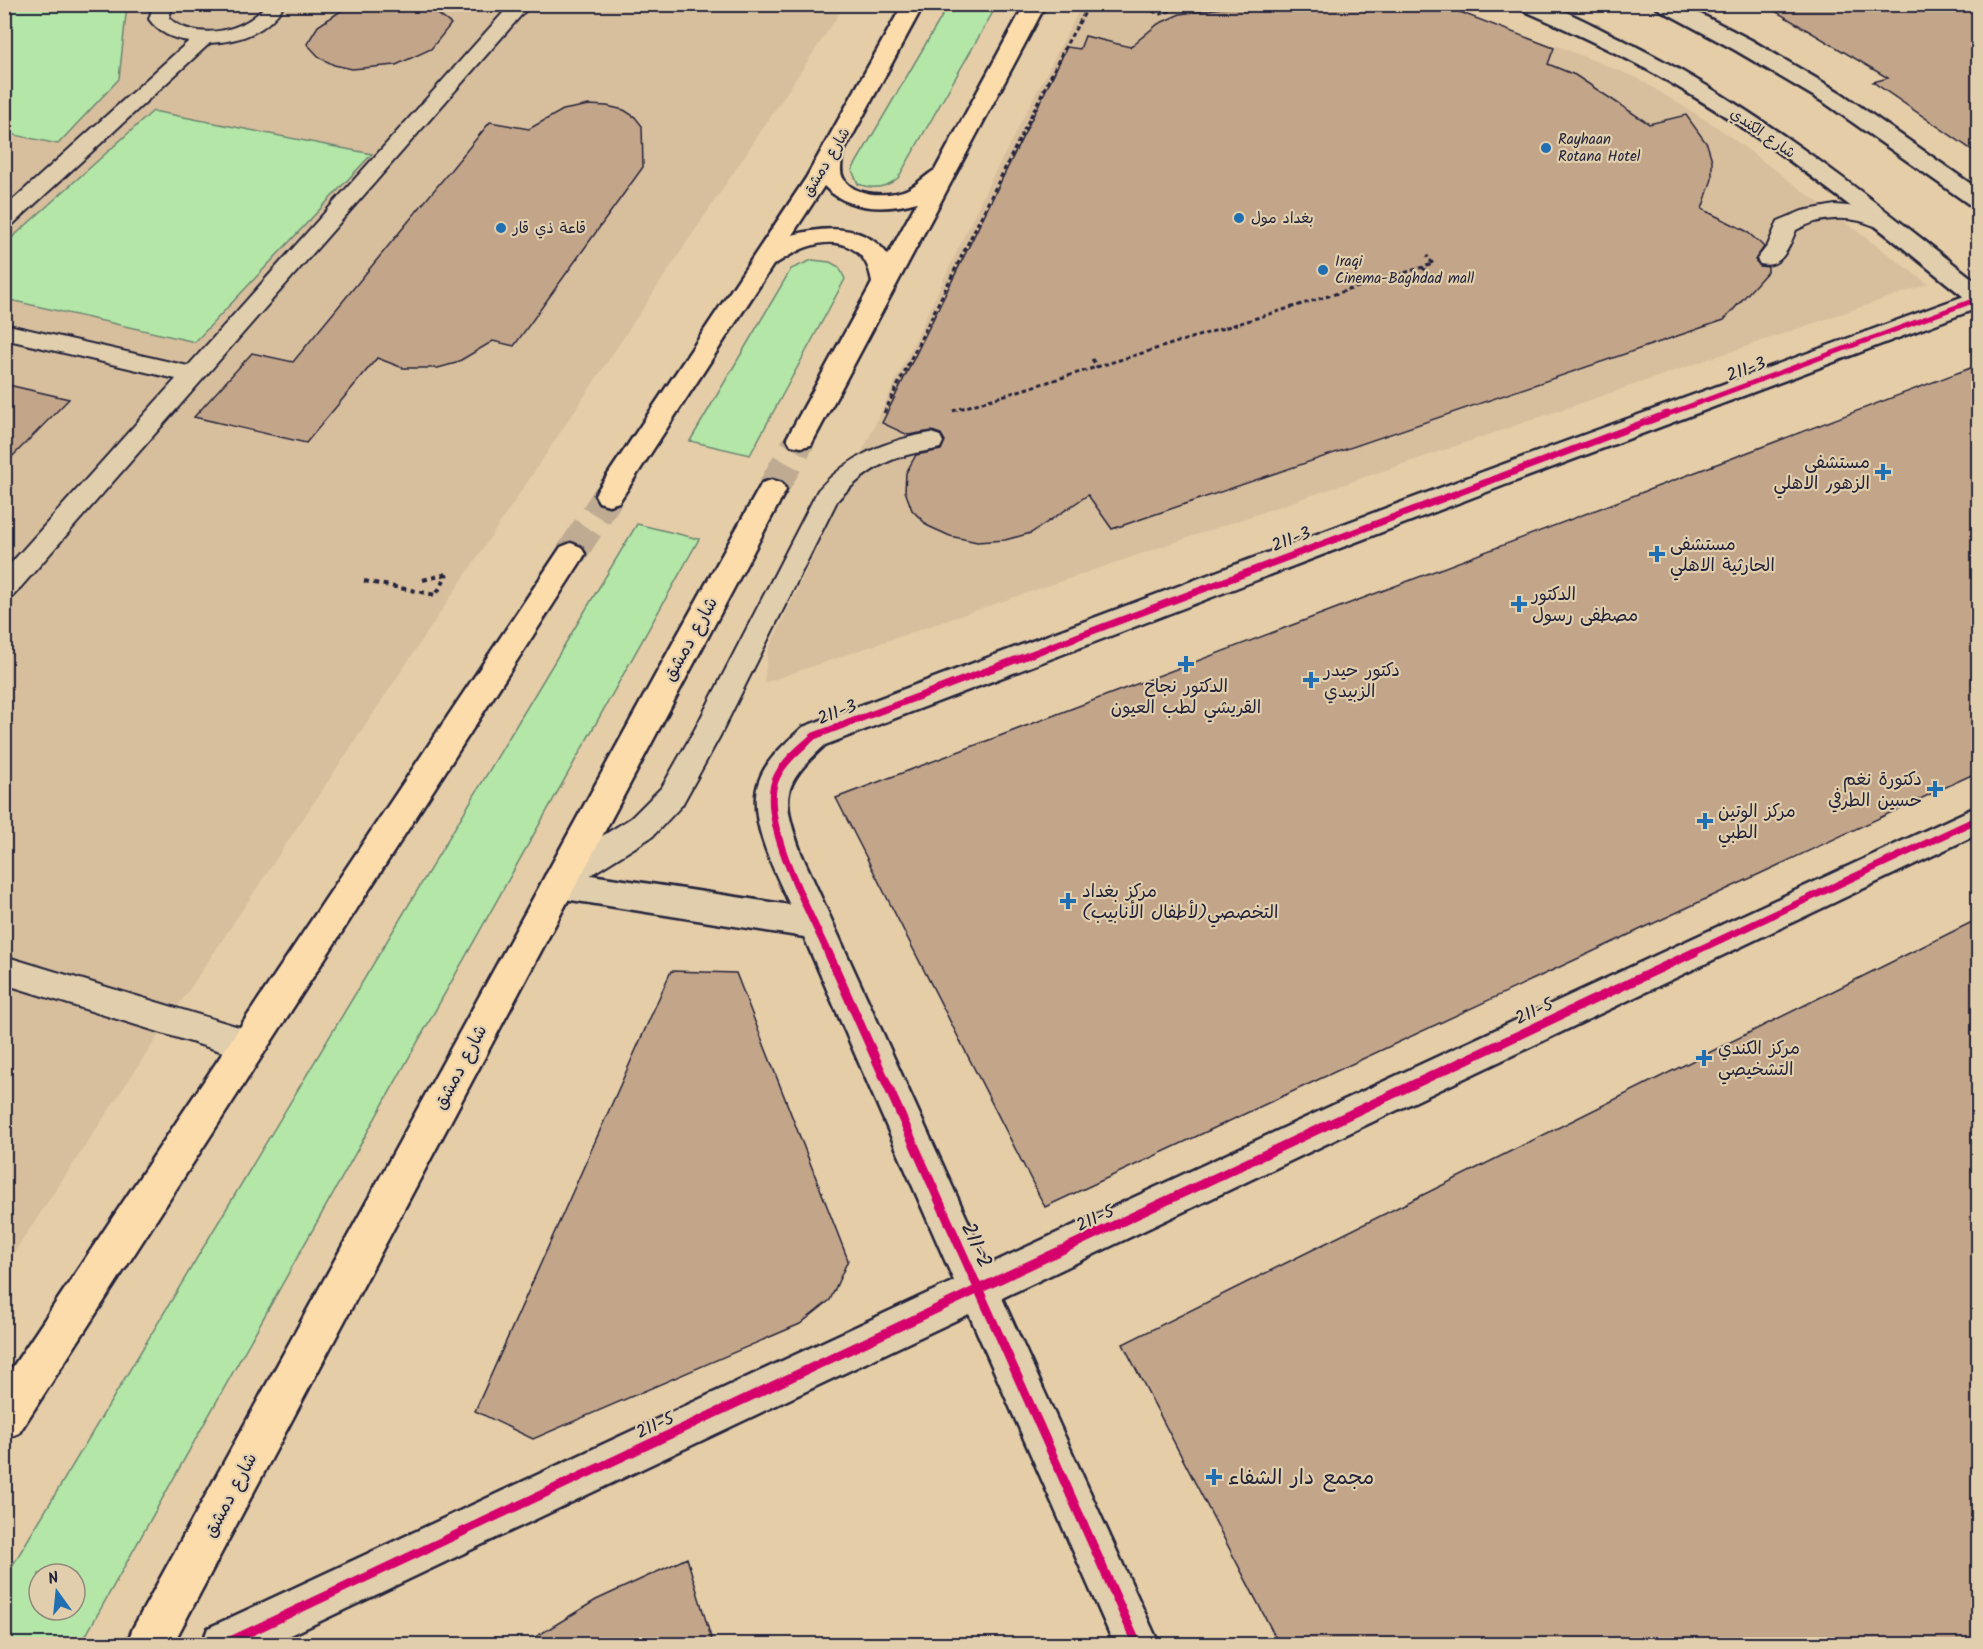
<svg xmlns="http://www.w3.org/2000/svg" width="1983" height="1649" font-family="Kalam,'Playpen Sans Arabic',sans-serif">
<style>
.built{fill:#d7be9d}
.green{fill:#b3e6a7;stroke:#6a8471;stroke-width:1.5;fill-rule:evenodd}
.building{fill:#c3a58a;stroke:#22223b;stroke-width:1.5}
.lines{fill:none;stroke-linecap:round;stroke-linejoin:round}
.primary-tunnel{stroke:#beab92;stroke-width:31;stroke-dasharray:31 15;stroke-linecap:butt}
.service-casing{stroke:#22223b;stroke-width:4}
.minor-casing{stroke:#22223b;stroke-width:5}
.tertiary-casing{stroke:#22223b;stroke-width:5}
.primary-casing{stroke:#22223b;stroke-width:5}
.path-far1{stroke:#22223b;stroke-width:3;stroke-dasharray:4.5 3;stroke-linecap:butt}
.path{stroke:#22223b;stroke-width:4;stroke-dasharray:5 4.5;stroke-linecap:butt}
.service{fill:#e0ceac;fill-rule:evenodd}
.minor{fill:#e0ceac;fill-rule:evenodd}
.tertiary{fill:#e0ceac;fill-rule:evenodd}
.primary{fill:#fddcac;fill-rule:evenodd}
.cycleway-far2-casing{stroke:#e0ceac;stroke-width:8}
.cycleway-far1-casing{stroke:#e0ceac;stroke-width:10}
.cycleway-casing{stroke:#e0ceac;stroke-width:13}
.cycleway-far2{stroke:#d6006c;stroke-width:5}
.cycleway-far1{stroke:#d6006c;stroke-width:7}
.cycleway{stroke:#d6006c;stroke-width:9}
.poi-dot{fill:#1f6fb2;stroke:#e0ceac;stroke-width:2}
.labels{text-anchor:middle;stroke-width:4.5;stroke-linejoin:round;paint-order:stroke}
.far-street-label{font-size:15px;fill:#22223b;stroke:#e0ceac}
.far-poi-label{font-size:15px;fill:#22223b;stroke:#e0ceac;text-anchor:start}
.street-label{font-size:18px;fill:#22223b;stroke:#e0ceac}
.poi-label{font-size:18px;fill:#22223b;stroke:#e0ceac;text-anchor:start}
.near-street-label{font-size:21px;fill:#22223b;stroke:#e0ceac}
.near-poi-label{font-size:21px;fill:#22223b;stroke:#e0ceac;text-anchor:start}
</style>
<rect width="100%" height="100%" fill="#e5cda8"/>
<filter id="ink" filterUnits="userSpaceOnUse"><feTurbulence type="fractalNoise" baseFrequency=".0167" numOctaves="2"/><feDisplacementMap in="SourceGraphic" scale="12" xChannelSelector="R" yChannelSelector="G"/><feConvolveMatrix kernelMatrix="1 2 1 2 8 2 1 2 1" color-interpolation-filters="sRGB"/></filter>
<g filter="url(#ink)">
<path class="built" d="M 5,5 L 845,5 L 5,1266 Z
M 1082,5 L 1439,5 L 1553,47 L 1555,45 L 1637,78 L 1717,127 L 1928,284 L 764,683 L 768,651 L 987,188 Z"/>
<path class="green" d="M 949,4 L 997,5 L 898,178 C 886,188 873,190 858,184 L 852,170 Z
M 4,5 L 127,5 L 119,79 L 58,144 L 5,133 Z
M 153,111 L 372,154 L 195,342 L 5,299 L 5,244 Z
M 812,260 L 830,262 L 839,267 L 845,279 L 750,455 L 690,441 L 791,269 Z
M 637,524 L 699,539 L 81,1644 L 5,1644 L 5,1578 ZM 39,1574 L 75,1574 L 75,1610 L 39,1610 Z"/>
<path class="building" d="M 360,4 L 424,4 L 451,24 L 431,49 L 396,65 L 352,69 L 334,65 L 320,58 L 307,44 L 318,26 L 341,11 Z
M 1251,4 L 1439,4 L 1554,48 L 1548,64 L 1575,75 L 1649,124 L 1686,115 L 1707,144 L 1712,160 L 1712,179 L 1702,209 L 1746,231 L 1760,243 L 1764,247 L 1755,260 L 1760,266 L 1768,267 L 1768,271 L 1724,320 L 1112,529 L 1088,495 L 1031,533 L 1005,540 L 977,542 L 950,536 L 928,526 L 912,510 L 905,491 L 906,473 L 916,455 L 941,450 L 945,441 L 941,434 L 932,431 L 908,435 L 882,423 L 1067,47 L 1080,49 L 1085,36 L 1130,47 L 1158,24 L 1180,14 Z
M 1763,4 L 1978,4 L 1978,154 L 1873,82 L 1888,78 Z
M 589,105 L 607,106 L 624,110 L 635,117 L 642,126 L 643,167 L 514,346 L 493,341 L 456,363 L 438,368 L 403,368 L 377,358 L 306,443 L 194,417 L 252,353 L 293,362 L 490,122 L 529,129 L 563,110 Z
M 1978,365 L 1978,772 L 1045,1207 L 836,798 Z
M 4,384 L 69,399 L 4,465 Z
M 1978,919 L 1978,1644 L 1279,1644 L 1123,1344 Z
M 671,971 L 736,973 L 848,1260 L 830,1300 L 800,1324 L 533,1439 L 475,1411 Z
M 687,1558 L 713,1644 L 524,1644 L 596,1600 Z"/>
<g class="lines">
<path class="primary-tunnel" d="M 772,490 L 801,438
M 571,554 L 609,495"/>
<defs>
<path id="service" d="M 154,4 L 173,4 L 169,18 C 194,42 247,33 266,4 L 285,4 C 267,32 242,41 210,43 L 12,225 L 4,226 L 4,208 L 189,41 C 172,39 159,33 149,19 Z
M 511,4 L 531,4 L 13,596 L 4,599 L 4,571 L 176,379 L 4,339 L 4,324 L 188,366 Z
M 1835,205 C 1850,206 1886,209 1895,222 L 1892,227 C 1880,230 1871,224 1860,221 C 1837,216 1816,219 1796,230 C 1789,247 1782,269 1760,264 L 1757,259 L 1768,245 L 1778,221 L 1802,211 Z
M 931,433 L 940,436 L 943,442 L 940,448 C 929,451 918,452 907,455 C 879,462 856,480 837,501 L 720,736 L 682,805 L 653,836 L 573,886 L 562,890 L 551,886 L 547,877 L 551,868 L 631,818 L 662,787 L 695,729 L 818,490 C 849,456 886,440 931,433 Z
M 4,956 L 249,1030 L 261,1034 L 265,1045 L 261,1056 L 249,1060 L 4,984 Z"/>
<path id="minor" d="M 1978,291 L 1978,308 L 1505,485 L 825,745 C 781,786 781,796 801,853 L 988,1265 L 1978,806 L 1978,834 L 1002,1298 L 1159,1644 L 1114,1644 L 969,1314 L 272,1644 L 202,1644 L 208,1628 L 954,1281 L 804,937 L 558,898 L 546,894 L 541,884 L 546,874 L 558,870 L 790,905 C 775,872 746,817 759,781 C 767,758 786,743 803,727 L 1485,471 Z"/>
<path id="tertiary" d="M 1515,4 C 1524,4 1533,4 1542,4 C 1559,6 1604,31 1621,39 C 1752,103 1865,194 1978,283 L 1978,303 L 1969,301 C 1878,228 1788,153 1688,93 C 1634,60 1576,33 1518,8 Z
M 1654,4 L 1681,4 L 1751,40 L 1841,93 L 1978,189 L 1978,207 L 1970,205 L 1825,103 L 1735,50 L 1657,8 Z"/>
<path id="primary" d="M 903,4 L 924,4 L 842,155 C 842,163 839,171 843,178 C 854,198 891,197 908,189 C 918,184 926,175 935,170 L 1025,4 L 1046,4 L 811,445 L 801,447 L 791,445 L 787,438 L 872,283 C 868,248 840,235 807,247 C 795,251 784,259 773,265 L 619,502 L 609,505 L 599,502 L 595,495 L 599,488 L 806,178 ZM 824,186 C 848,211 886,211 917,202 L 888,255 C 865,224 826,226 792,235 Z
M 772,480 L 782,483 L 786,490 L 173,1644 L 127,1644 L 133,1628 L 673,643 L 762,483 Z
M 571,543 L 581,547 L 585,554 L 581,561 L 19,1433 L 4,1439 L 4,1380 L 561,547 Z"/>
</defs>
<use href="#service" class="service-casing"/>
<use href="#minor" class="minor-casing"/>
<use href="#tertiary" class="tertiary-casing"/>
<use href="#primary" class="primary-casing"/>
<path class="path-far1" d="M 1131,4 L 1161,14 L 1189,4
M 1222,4 L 1222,10
M 1255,4 L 1261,4
M 1184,5 L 1193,11
M 1422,267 L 1430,275
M 1092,359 L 1097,367
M 953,411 L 1433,264 L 1427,256
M 884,413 L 1066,45 L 1090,4"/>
<path class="path" d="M 423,580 L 447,574
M 364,581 L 436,595 L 447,574"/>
<use href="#service" class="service"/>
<use href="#minor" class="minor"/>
<use href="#tertiary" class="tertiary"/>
<use href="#primary" class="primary"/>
<defs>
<path id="cycleway-far2" d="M 1663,416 L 1978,299"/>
<path id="cycleway-far1" d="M 828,953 C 810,913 760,823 775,781 C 782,762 800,749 814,736 L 1667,414
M 1692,953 L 1978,819"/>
<path id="cycleway" d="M 828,952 L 1137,1644
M 224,1644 L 1695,952"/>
</defs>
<use href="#cycleway-far2" class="cycleway-far2-casing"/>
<use href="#cycleway-far1" class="cycleway-far1-casing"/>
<use href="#cycleway" class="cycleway-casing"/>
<use href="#cycleway-far2" class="cycleway-far2"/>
<use href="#cycleway-far1" class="cycleway-far1"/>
<use href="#cycleway" class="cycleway"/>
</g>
</g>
<g class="poi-dot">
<circle cx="1546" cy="148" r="6"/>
<circle cx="1239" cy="218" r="6"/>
<circle cx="501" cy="228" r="6"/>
<circle cx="1323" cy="270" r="6"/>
<path d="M1880 463h6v6h6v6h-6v6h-6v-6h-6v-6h6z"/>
<path d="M1654 545h6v6h6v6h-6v6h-6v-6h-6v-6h6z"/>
<path d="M1516 595h6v6h6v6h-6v6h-6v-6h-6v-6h6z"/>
<path d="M1183 655h6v6h6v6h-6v6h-6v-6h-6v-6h6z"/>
<path d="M1308 671h6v6h6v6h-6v6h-6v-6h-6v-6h6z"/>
<path d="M1932 780h6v6h6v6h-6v6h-6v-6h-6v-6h6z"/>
<path d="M1702 812h6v6h6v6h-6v6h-6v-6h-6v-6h6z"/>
<path d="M1065 892h6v6h6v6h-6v6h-6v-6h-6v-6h6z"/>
<path d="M1701 1049h6v6h6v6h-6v6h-6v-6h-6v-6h6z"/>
<path d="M1211 1468h6v6h6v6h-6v6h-6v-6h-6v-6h6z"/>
</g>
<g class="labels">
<g class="far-street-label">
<text transform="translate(1763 133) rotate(35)" y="5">شارع الكندي</text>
<text transform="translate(826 162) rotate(-59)" y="5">شارع دمشق</text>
</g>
<g class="far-poi-label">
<text x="1558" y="144">Rayhaan<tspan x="1558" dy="17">Rotana Hotel</tspan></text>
<text x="1251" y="223">بغداد مول</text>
<text x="513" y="233">قاعة ذي قار</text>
<text x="1335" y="266">Iraqi<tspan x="1335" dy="17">Cinema-Baghdad mall</tspan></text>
</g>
<g class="street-label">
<text transform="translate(1746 369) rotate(-20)" y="6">211-3</text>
<text transform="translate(1291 539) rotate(-21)" y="6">211-3</text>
<text transform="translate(690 639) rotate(-61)" y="6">شارع دمشق</text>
<text transform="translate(837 712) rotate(-21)" y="6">211-3</text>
<text transform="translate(1534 1011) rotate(-25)" y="6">211-5</text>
<text transform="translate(460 1067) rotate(-62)" y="6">شارع دمشق</text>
<text transform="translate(1095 1218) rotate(-25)" y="6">211-5</text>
<text transform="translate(655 1425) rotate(-25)" y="6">211-5</text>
<text transform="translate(230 1495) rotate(-62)" y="6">شارع دمشق</text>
</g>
<g class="poi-label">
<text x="1870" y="468" text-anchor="end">مستشفى<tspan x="1870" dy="21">الزهور الاهلي</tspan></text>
<text x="1670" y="550">مستشفى<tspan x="1670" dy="21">الحارثية الاهلي</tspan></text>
<text x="1532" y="600">الدكتور<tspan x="1532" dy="21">مصطفى رسول</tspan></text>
<text x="1324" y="676">دكتور حيدر<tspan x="1324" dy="21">الزبيدي</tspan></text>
<text x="1186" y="692" text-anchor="middle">الدكتور نجاح<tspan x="1186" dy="21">القريشي لطب العيون</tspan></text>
<text x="1922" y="785" text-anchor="end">دكتورة نغم<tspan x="1922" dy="21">حسين الطرفي</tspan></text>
<text x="1718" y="817">مركز الوتين<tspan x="1718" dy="21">الطبي</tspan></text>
<text x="1082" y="897">مركز بغداد<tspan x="1082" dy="21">التخصصي(لأطفال الأنابيب)</tspan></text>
<text x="1718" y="1054">مركز الكندي<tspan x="1718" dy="21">التشخيصي</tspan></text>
</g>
<g class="near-street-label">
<text transform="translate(977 1245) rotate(66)" y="7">211-2</text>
</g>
<g class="near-poi-label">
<text x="1228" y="1484">مجمع دار الشفاء</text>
</g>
</g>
<rect width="1983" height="1649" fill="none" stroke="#e0ceac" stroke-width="24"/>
<rect x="12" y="12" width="1959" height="1625" fill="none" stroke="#22223b" stroke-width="2" filter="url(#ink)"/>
<g transform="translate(57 1592) rotate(345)"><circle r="28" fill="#e0ceac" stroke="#94897f" stroke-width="1.5"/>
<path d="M0-4.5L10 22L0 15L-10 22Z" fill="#1f6fb2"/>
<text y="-9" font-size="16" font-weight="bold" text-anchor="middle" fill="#22223b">N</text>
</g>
</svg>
